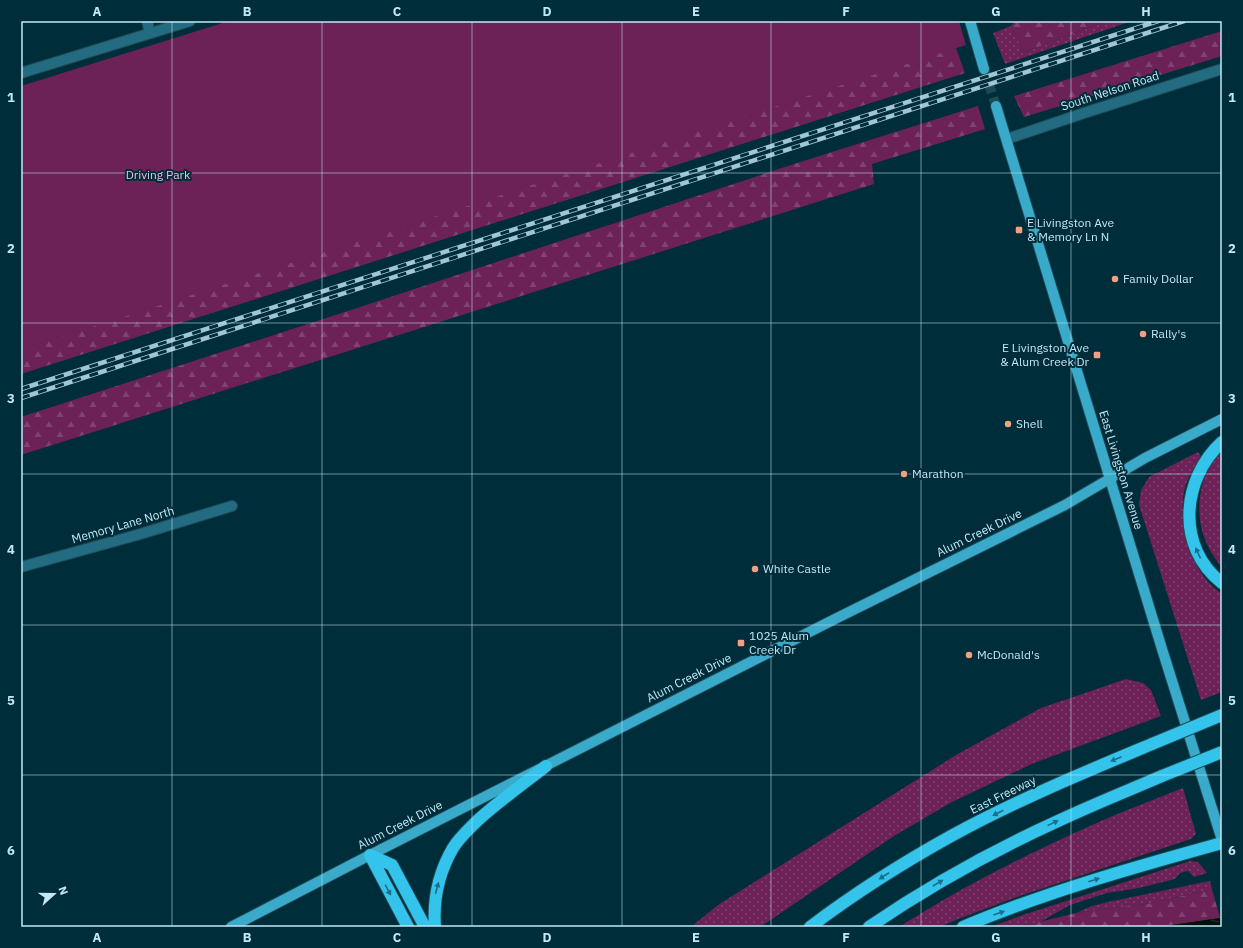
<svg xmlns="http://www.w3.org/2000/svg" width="1243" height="948" font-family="'IBM Plex Sans',sans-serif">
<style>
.grass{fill:url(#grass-dots)}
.forest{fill:url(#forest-firs)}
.park{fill:#6d2257}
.water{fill:url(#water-ripples)}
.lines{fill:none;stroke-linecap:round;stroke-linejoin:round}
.major-tunnel{stroke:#1d4956;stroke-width:10;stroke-dasharray:10 5;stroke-linecap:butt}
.minor-casing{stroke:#1f4b58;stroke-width:12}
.major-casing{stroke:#1f4b58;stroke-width:12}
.highway-casing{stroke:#1f4b58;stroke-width:14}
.minor{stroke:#236b80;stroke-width:10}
.major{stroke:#3aaaca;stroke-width:10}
.highway{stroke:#34c3eb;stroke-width:12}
.rail-casing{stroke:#a0c6d4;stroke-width:4.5}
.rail{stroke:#002d3a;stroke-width:3;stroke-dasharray:9;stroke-linecap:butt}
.highway-bridge-casing{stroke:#1f4b58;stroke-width:14;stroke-linecap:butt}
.highway-bridge{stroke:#34c3eb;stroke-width:12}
.oneway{fill:#17708a}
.grid{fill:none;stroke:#c2e7f5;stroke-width:1;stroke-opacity:0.55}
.poi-dot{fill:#f2a081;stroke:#002d3a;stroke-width:1.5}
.labels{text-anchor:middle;stroke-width:4;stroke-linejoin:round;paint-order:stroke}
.street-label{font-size:12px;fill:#c2e7f5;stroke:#002d3a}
.park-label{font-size:12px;fill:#f0bcdc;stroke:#002d3a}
.poi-label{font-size:12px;fill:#c2e7f5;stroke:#002d3a;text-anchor:start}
.neatline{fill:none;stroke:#c2e7f5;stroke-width:1.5}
.grid-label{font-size:13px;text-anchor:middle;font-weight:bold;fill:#c2e7f5}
</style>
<defs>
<pattern id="grass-dots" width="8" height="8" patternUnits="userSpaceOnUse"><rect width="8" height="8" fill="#6d2257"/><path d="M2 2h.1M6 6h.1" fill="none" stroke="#804270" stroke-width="1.8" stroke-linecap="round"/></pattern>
<pattern id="forest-firs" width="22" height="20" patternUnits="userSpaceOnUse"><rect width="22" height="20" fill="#6d2257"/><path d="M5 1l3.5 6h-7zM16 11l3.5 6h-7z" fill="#804270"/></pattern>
<pattern id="water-ripples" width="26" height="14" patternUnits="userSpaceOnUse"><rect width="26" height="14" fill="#02120a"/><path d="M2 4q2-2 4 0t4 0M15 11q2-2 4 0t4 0" fill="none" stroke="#25342e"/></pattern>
</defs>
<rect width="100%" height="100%" fill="#002d3a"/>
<path class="grass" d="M 1107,21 L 1132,21 L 1005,64 L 993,33 L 1011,26 L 1024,52 Z
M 1222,448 L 1222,568 C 1204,544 1197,526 1200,496 C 1202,485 1204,475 1209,466 C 1212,459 1218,454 1222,448 Z
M 1198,452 L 1201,456 C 1195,467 1186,479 1184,492 C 1179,522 1189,562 1210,584 C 1214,588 1218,591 1222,594 L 1222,692 L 1201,700 L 1139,505 L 1141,490 L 1149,477 Z
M 1126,679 L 1143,683 L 1151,690 L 1161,716 L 1034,763 L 950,803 L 894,836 L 760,927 L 691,927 L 718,905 L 956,755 L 1041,708 Z
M 1183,788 L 1196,834 L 1191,839 L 1014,898 L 958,919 L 940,927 L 899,927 C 957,890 1017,859 1079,831 C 1113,815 1148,802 1183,788 Z
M 1190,861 L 1198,862 L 1207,873 L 1194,877 L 1188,871 L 1180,873 L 1175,879 L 1139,888 L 1107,893 L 1079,902 L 1068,906 L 1040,922 L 1019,927 L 990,927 L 1026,914 Z
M 1210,881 L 1212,889 L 1152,903 L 1076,913 L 1092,906 L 1108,902 Z"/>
<path class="forest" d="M 1015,21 L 1107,21 L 1024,52 L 1011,26 Z
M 1222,31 L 1222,56 L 1024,117 L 1014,96 Z
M 956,48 L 965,73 L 21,374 L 21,302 Z
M 978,106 L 985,129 L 872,164 L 874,184 L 21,455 L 21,417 L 354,309 L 794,164 Z
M 1212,889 L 1220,918 L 1158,927 L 1019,927 L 1076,913 L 1152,903 Z"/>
<path class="park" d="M 229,21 L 959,21 L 966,45 L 21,350 L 21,86 Z"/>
<path class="water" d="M 1220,918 L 1222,927 L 1158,927 Z"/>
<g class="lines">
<path class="major-tunnel" d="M 984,69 L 996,106"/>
<defs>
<path id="minor" d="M 147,21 L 150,33
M 21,73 L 190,21
M 1007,139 L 1084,113 L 1222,69
M 21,567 L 137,535 L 232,506"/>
<path id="major" d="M 970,21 L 984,69
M 996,106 L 1162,649 L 1222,840
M 231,927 L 370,855 L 835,619 L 1065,505 L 1145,458 L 1222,419"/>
<path id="highway" d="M 1222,442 C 1181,479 1176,548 1222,583
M 370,855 L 392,865 L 425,927
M 370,855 L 408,927
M 435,927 C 433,900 439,872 453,848 C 459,838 469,829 477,821 C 499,801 523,784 546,766
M 810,927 C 855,893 904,862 953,835 C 1017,800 1085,772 1152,744
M 869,927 C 929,886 992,851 1058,821 C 1092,805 1127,791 1162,776
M 963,927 C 1046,892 1135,867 1222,843"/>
</defs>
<use href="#minor" class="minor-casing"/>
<use href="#major" class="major-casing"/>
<use href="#highway" class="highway-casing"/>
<use href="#minor" class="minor"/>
<use href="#major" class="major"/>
<use href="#highway" class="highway"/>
<defs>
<path id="rail" d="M 21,389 L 1158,21
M 21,398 L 1184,21"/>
</defs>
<use href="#rail" class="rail-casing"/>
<use href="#rail" class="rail"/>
<defs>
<path id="highway-bridge" d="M 1152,744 L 1222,715
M 1162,776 L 1222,752"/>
</defs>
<use href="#highway-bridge" class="highway-bridge-casing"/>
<use href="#highway-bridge" class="highway-bridge"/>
</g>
<defs><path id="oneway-solid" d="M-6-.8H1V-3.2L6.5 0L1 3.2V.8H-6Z"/></defs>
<g class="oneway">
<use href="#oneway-solid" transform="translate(1198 553) rotate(-115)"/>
<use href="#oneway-solid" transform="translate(1116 759) rotate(157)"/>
<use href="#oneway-solid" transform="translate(998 813) rotate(153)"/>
<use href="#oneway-solid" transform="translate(1053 823) rotate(-26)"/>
<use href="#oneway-solid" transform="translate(884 876) rotate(147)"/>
<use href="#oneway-solid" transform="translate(1094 880) rotate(-17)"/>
<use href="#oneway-solid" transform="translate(938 883) rotate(-30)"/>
<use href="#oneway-solid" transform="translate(437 888) rotate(-75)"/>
<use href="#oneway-solid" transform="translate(388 890) rotate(62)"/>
<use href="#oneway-solid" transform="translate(999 913) rotate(-19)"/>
</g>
<path class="grid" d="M 172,21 L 172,927M 322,21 L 322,927M 472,21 L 472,927M 622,21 L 622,927M 771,21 L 771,927M 921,21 L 921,927M 1071,21 L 1071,927M 21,173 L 1222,173M 21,323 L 1222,323M 21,474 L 1222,474M 21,625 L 1222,625M 21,775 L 1222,775"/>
<g class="poi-dot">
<rect x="1015" y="226" width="8" height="8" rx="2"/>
<circle cx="1115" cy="279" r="4"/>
<circle cx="1143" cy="334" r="4"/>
<rect x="1093" y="351" width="8" height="8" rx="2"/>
<circle cx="1008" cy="424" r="4"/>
<circle cx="904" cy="474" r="4"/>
<circle cx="755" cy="569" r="4"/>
<rect x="737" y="639" width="8" height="8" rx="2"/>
<circle cx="969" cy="655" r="4"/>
</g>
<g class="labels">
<g class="street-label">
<text transform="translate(1110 91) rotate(-18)" y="4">South Nelson Road</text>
<text transform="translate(1121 470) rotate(73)" y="4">East Livingston Avenue</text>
<text transform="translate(123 525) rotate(-16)" y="4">Memory Lane North</text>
<text transform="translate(979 533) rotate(-26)" y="4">Alum Creek Drive</text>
<text transform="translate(689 678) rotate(-27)" y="4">Alum Creek Drive</text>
<text transform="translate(1003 795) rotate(-26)" y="4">East Freeway</text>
<text transform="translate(400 825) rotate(-27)" y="4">Alum Creek Drive</text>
</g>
<g class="park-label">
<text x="158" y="179">Driving Park</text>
</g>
<g class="poi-label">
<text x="1027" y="227">E Livingston Ave<tspan x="1027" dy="14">&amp; Memory Ln N</tspan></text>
<text x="1123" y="283">Family Dollar</text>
<text x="1151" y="338">Rally's</text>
<text x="1089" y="352" text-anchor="end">E Livingston Ave<tspan x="1089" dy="14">&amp; Alum Creek Dr</tspan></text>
<text x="1016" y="428">Shell</text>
<text x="912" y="478">Marathon</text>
<text x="763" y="573">White Castle</text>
<text x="749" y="640">1025 Alum<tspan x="749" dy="14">Creek Dr</tspan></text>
<text x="977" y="659">McDonald's</text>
</g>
</g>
<rect width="1243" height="948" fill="none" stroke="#002d3a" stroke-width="44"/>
<g transform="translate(54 894) rotate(69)" stroke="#002d3a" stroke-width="3" paint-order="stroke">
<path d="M0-3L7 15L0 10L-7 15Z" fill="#c2e7f5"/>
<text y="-6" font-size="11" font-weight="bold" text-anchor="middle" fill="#c2e7f5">N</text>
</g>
<rect x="22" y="22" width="1199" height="904" class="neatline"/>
<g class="grid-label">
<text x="97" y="16">A</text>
<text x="247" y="16">B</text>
<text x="397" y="16">C</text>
<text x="547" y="16">D</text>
<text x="696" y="16">E</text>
<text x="846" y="16">F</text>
<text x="996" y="16">G</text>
<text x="1146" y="16">H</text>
<text x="11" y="102">1</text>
<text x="1232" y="102">1</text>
<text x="11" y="253">2</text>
<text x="1232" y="253">2</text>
<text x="11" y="403">3</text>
<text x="1232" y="403">3</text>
<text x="11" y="554">4</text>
<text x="1232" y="554">4</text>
<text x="11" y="705">5</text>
<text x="1232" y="705">5</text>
<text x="11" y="855">6</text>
<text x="1232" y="855">6</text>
<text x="97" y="942">A</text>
<text x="247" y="942">B</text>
<text x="397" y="942">C</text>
<text x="547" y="942">D</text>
<text x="696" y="942">E</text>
<text x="846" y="942">F</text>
<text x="996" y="942">G</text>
<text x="1146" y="942">H</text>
</g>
</svg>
